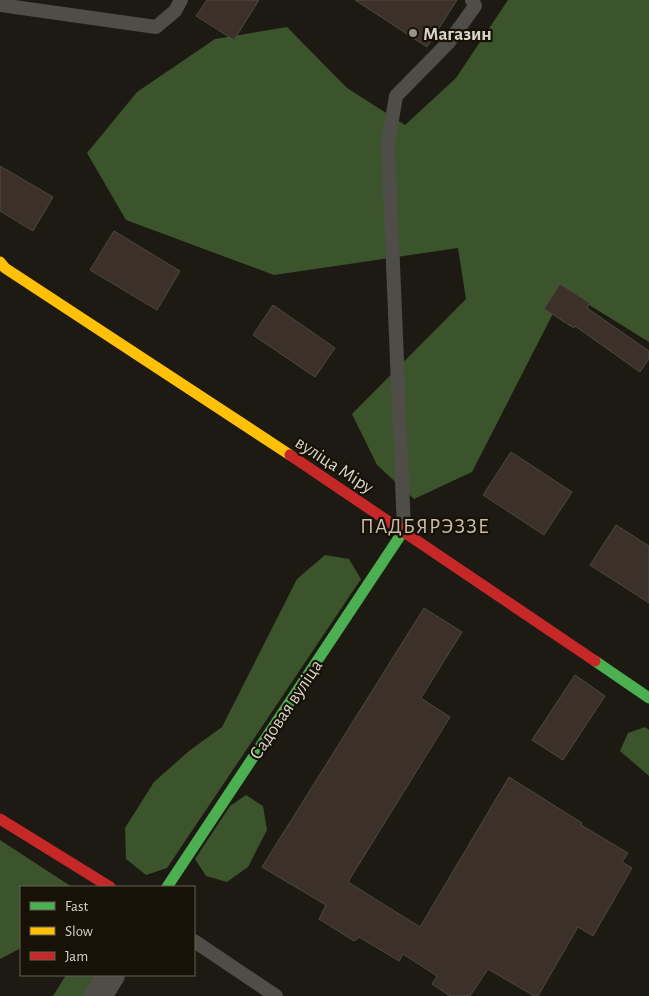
<svg xmlns="http://www.w3.org/2000/svg" width="649" height="996" font-family="'Alegreya Sans',sans-serif">
<style>
.forest{fill:#3b542c}
.building{fill:#3c3129;stroke:#4c4843}
.lines{fill:none;stroke-linecap:round;stroke-linejoin:round}
.lane{stroke:#4f4d48;stroke-width:14}
.street{stroke:#4f4d48;stroke-width:28}
.fast{stroke:#4caf50;stroke-width:11}
.slow{stroke:#ffc107;stroke-width:11}
.jam{stroke:#c62828;stroke-width:11}
.poi-dot{fill:#97938b;stroke:#181206;stroke-width:2}
.labels{text-anchor:middle;stroke-width:4.5;stroke-linejoin:round;paint-order:stroke}
.poi-label{font-size:19px;font-weight:bold;fill:#d8d4cc;stroke:#181206;text-anchor:start}
.street-label{font-size:19px;fill:#d8d4cc;stroke:#181206}
.quarter-label{font-size:21px;letter-spacing:1px;fill:#c7bfaf;stroke:#181206}
</style>
<rect width="100%" height="100%" fill="#1d1a13"/>
<path class="forest" d="M 508,0 L 649,0 L 649,342 L 565,290 L 472,472 L 414,499 L 377,465 L 352,414 L 466,299 L 458,248 L 274,275 L 126,220 L 87,153 L 137,92 L 215,39 L 287,27 L 347,88 L 405,125 L 456,78 Z
M 325,555 L 349,559 L 361,579 L 167,868 L 146,875 L 126,859 L 125,828 L 154,782 L 189,751 L 222,727 L 297,579 Z
M 645,727 L 649,730 L 649,776 L 620,751 L 628,733 Z
M 246,795 L 263,806 L 267,830 L 248,867 L 227,882 L 206,876 L 195,859 L 230,806 Z
M 0,840 L 72,887 L 21,887 L 21,948 L 0,959 Z
M 66,975 L 99,975 L 84,996 L 53,996 Z"/>
<path class="building" d="M 207,0 L 259,0 L 234,40 L 196,16 Z
M 355,0 L 457,0 L 427,47 Z
M 0,166 L 53,197 L 33,231 L 0,211 Z
M 114,231 L 180,271 L 157,310 L 90,270 Z
M 560,284 L 590,303 L 587,308 L 649,351 L 649,359 L 640,372 L 575,326 L 574,328 L 544,309 Z
M 273,305 L 335,348 L 315,377 L 253,335 Z
M 511,452 L 572,492 L 544,535 L 483,495 Z
M 616,525 L 649,546 L 649,603 L 590,565 Z
M 424,608 L 462,632 L 421,698 L 450,717 L 348,882 L 420,927 L 509,777 L 582,823 L 581,825 L 628,853 L 622,862 L 632,868 L 593,936 L 578,927 L 538,996 L 534,996 L 488,969 L 470,996 L 450,996 L 432,984 L 437,976 L 403,954 L 399,961 L 359,937 L 354,941 L 319,919 L 326,905 L 262,867 Z
M 575,675 L 605,696 L 563,760 L 532,740 Z"/>
<g class="lines">
<path class="lane" d="M 0,5 L 156,27 L 175,11 L 181,0
M 404,530 L 388,143 L 396,96 L 449,42 L 475,6 L 472,0
M 194,941 L 276,996"/>
<path class="street" d="M 98,996 L 111,975"/>
<path class="fast" d="M 595,661 L 649,698
M 167,887 L 404,530"/>
<path class="slow" d="M 0,262 L 5,268 L 290,455"/>
<path class="jam" d="M 290,455 L 595,661
M 0,819 L 110,887"/>
</g>
<circle class="poi-dot" cx="413" cy="33" r="5"/>
<g class="labels">
<g class="poi-label">
<text x="423" y="40">Магазин</text>
</g>
<g class="street-label">
<text transform="translate(335 464) rotate(33)" y="7">вуліца Міру</text>
<text transform="translate(285 709) rotate(-56)" y="7">Садовая вуліца</text>
</g>
<g class="quarter-label">
<text x="425" y="533">ПАДБЯРЭЗЗЕ</text>
</g>
</g>
<rect x="20" y="886" width="175" height="90" fill="#181206" stroke="#656055"/>
<rect x="30" y="902" width="25" height="8" fill="#4caf50" stroke="#656055"/>
<text x="65" y="911" font-size="15" fill="#d8d4cc">Fast</text>
<rect x="30" y="927" width="25" height="8" fill="#ffc107" stroke="#656055"/>
<text x="65" y="936" font-size="15" fill="#d8d4cc">Slow</text>
<rect x="30" y="952" width="25" height="8" fill="#c62828" stroke="#656055"/>
<text x="65" y="961" font-size="15" fill="#d8d4cc">Jam</text>
</svg>
